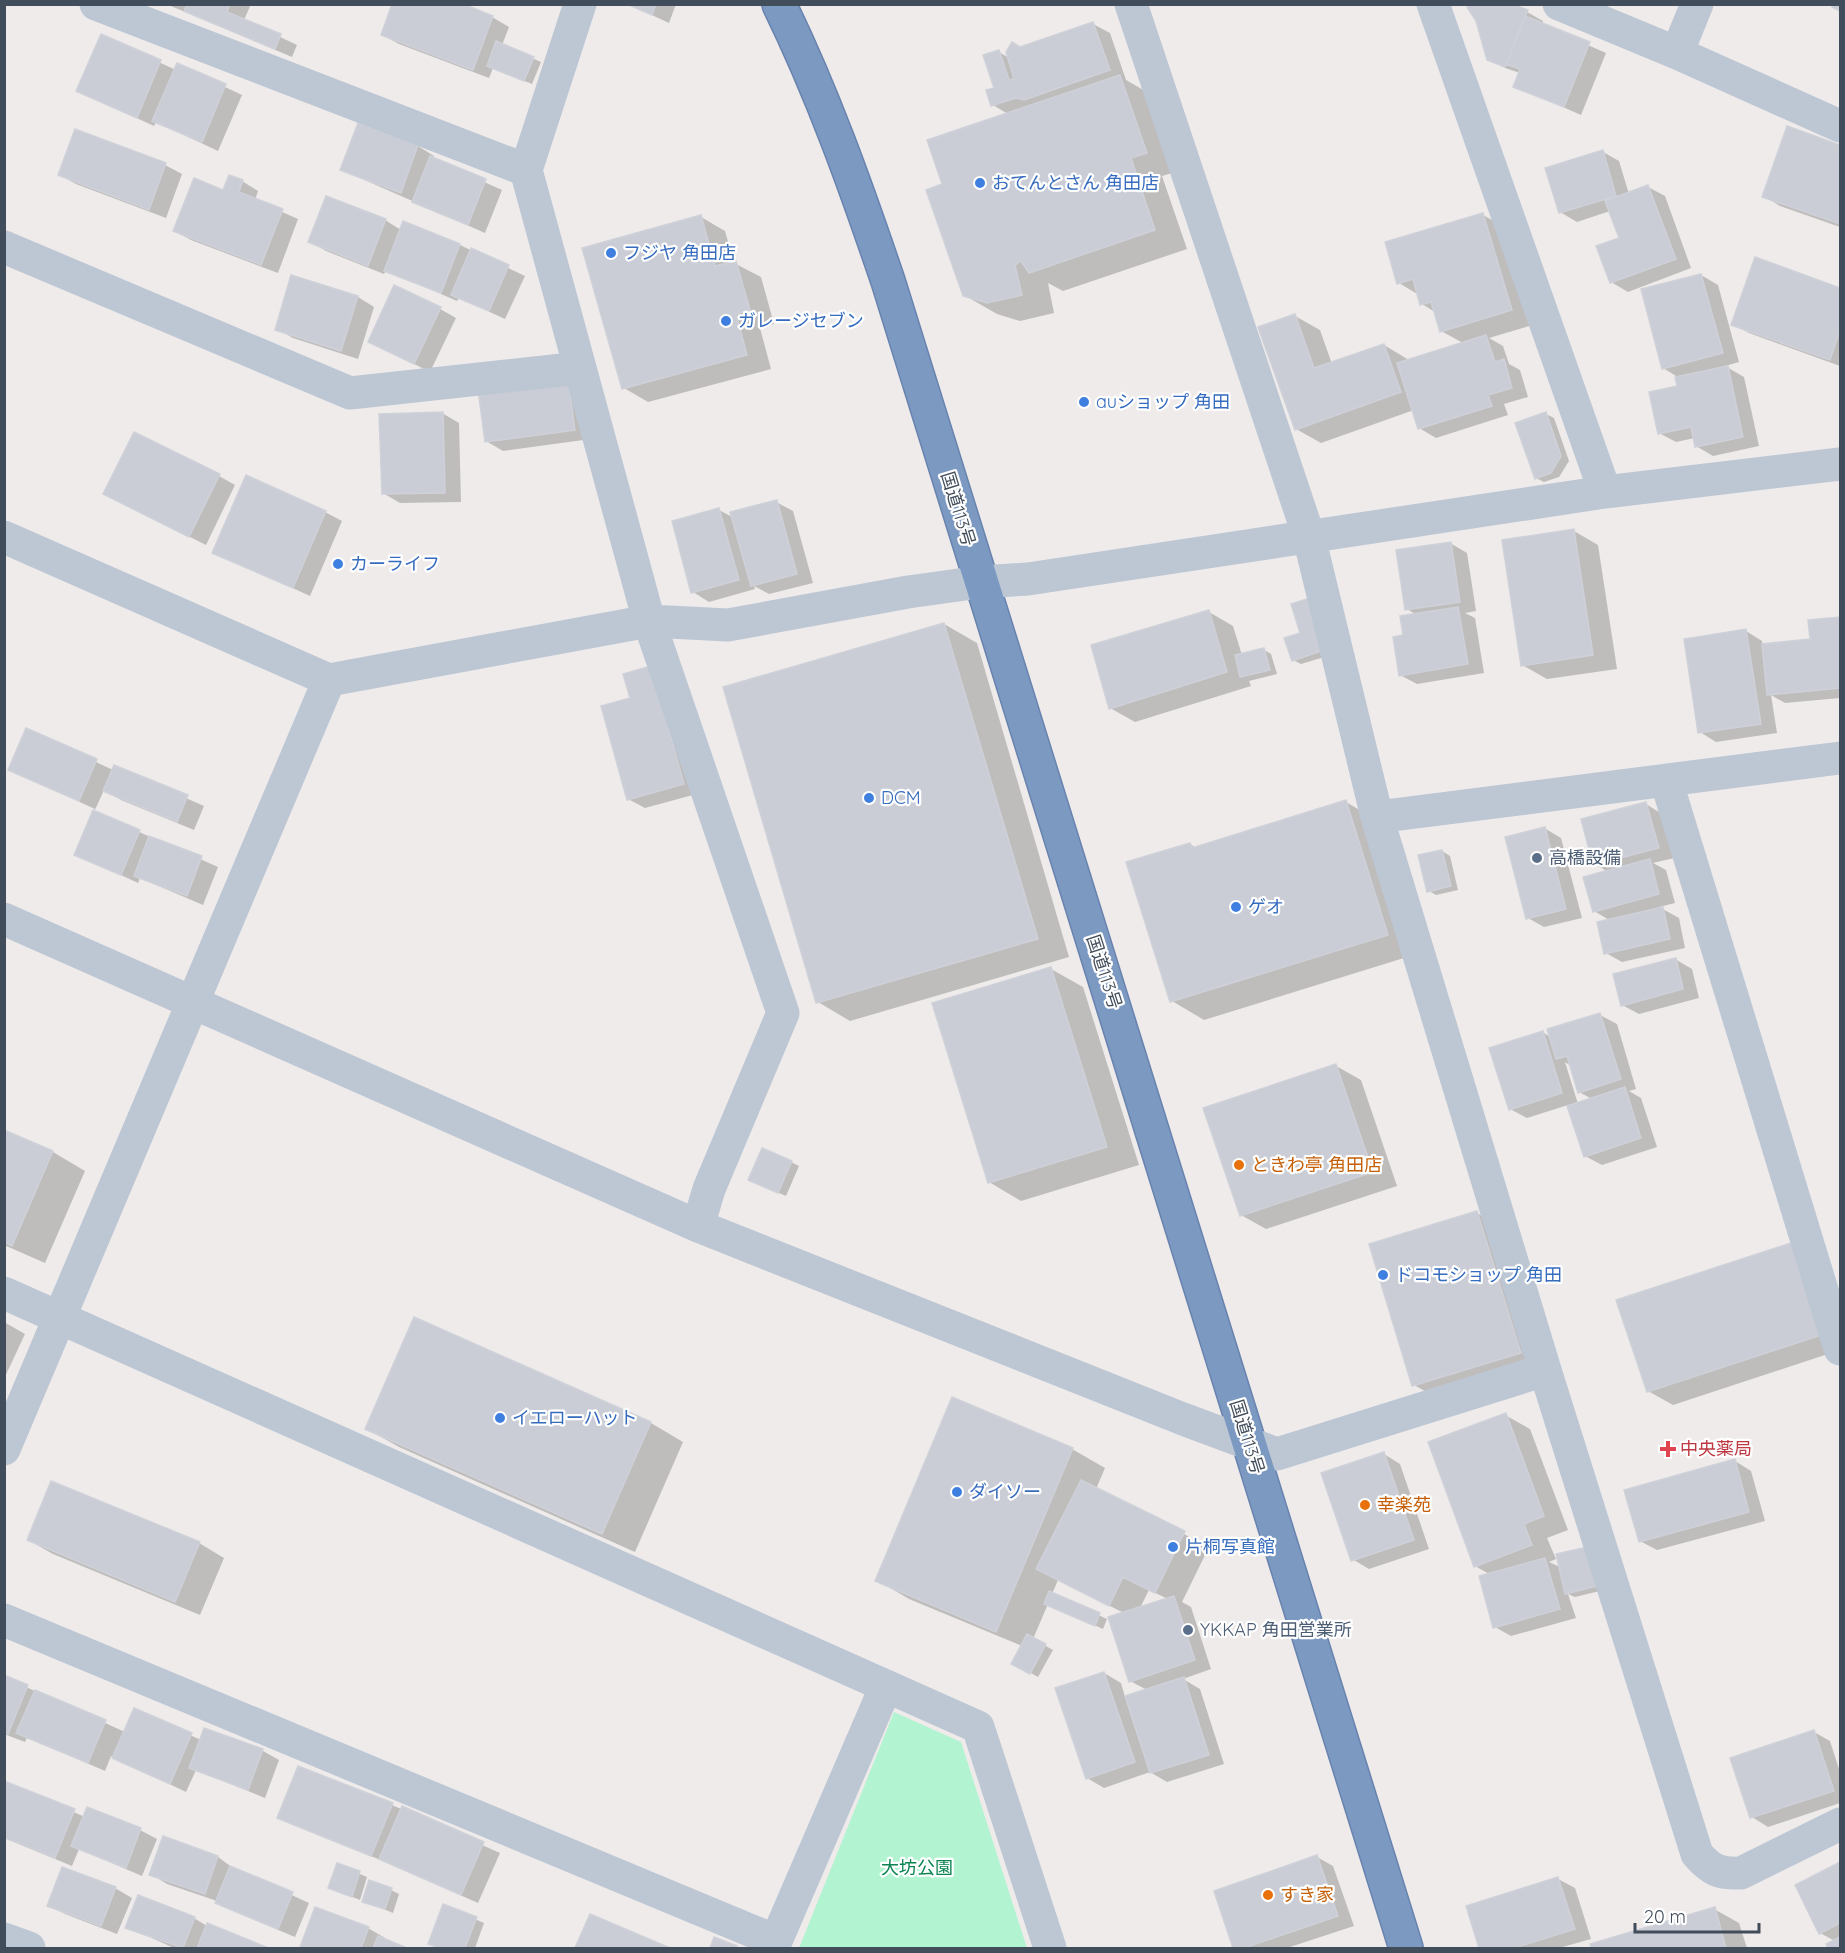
<svg xmlns="http://www.w3.org/2000/svg" width="1845" height="1953" font-family="Quicksand,'Noto Sans JP',sans-serif">
<style>
.green{fill:#b2f4d1}
.shadow{fill:#0003;fill-rule:evenodd}
.building{fill:#cacdd5;stroke:#cfd1d9;stroke-width:1.5}
.lines{fill:none;stroke-linecap:round;stroke-linejoin:round}
.highway-casing{stroke:#6883ae;stroke-width:36}
.minor{stroke:#bdc7d4;stroke-width:33}
.highway{stroke:#7c99c2;stroke-width:33}
.shop-dot{fill:#3f7fe0;stroke:#fff;stroke-width:2}
.service-dot{fill:#5c6f8a;stroke:#fff;stroke-width:2}
.food-dot{fill:#e8710a;stroke:#fff;stroke-width:2}
.health-dot{fill:#e0444e;stroke:#fff;stroke-width:2}
.labels{text-anchor:middle;stroke-width:4.5;stroke-linejoin:round;paint-order:stroke}
.shop-label{font-size:18px;fill:#366cbe;stroke:#fff;text-anchor:start}
.street-label{font-size:18px;fill:#424d5b;stroke:#fff}
.service-label{font-size:18px;fill:#4e5e75;stroke:#fff;text-anchor:start}
.food-label{font-size:18px;fill:#c56008;stroke:#fff;text-anchor:start}
.health-label{font-size:18px;fill:#be3a42;stroke:#fff;text-anchor:start}
.park-label{font-size:18px;fill:#0b8451;stroke:#fff}
</style>
<rect width="100%" height="100%" fill="#efebeb"/>
<path class="green" d="M 894,1712 L 961,1742 L 1027,1948 L 799,1948 Z"/>
<path class="shadow" d="M 166,4 L 251,4 L 244,20 L 297,45 L 292,57 Z
M 628,4 L 676,4 L 669,23 Z
M 1527,12 L 1543,21 L 1542,25 L 1606,53 L 1581,115 L 1515,86 L 1520,73 L 1505,68 L 1488,59 Z
M 492,17 L 509,27 L 502,45 L 541,62 L 532,84 L 493,68 L 489,78 L 399,44 L 383,35 Z
M 1093,24 L 1110,33 L 1126,80 L 1152,95 L 1179,171 L 1162,176 L 1187,249 L 1063,291 L 1048,283 L 1054,313 L 1020,321 L 997,314 L 964,295 L 944,185 L 1008,114 L 993,105 L 999,52 L 1009,58 L 1020,49 Z
M 102,36 L 176,70 L 178,65 L 242,95 L 218,151 L 156,122 L 154,126 L 78,91 Z
M 359,125 L 418,146 L 434,156 L 433,159 L 502,190 L 485,233 L 342,170 Z
M 1788,128 L 1840,147 L 1840,227 L 1780,206 L 1764,196 Z
M 76,131 L 165,165 L 182,174 L 166,218 L 76,184 L 60,175 Z
M 1603,152 L 1619,161 L 1629,194 L 1648,187 L 1665,196 L 1691,268 L 1628,292 L 1611,282 L 1621,239 L 1610,211 L 1577,222 L 1560,212 Z
M 242,181 L 258,191 L 255,200 L 298,219 L 278,273 L 191,240 L 175,231 Z
M 1483,215 L 1508,229 L 1536,324 L 1489,338 L 1503,346 L 1509,364 L 1520,370 L 1528,397 L 1504,404 L 1508,415 L 1436,438 L 1419,428 L 1414,410 L 1321,443 L 1296,429 L 1295,316 L 1320,330 L 1332,364 L 1384,345 L 1409,360 L 1463,343 L 1441,331 L 1435,312 L 1422,304 L 1419,295 L 1399,283 Z
M 701,217 L 725,231 L 734,263 L 761,277 L 774,324 L 760,328 L 771,369 L 648,402 L 624,388 Z
M 385,220 L 401,230 L 404,223 L 460,245 L 525,276 L 505,319 L 459,298 L 457,301 L 386,270 L 384,274 L 326,251 L 309,241 Z
M 1756,259 L 1840,289 L 1840,366 L 1749,333 L 1733,324 Z
M 1701,275 L 1718,285 L 1739,362 L 1725,366 L 1744,377 L 1759,446 L 1713,456 L 1696,446 L 1695,438 L 1676,442 L 1659,433 L 1679,387 L 1676,376 L 1663,368 Z
M 292,277 L 358,297 L 374,307 L 358,359 L 293,338 L 277,329 Z
M 440,309 L 456,318 L 430,372 L 369,341 Z
M 567,379 L 591,439 L 503,451 L 486,441 Z
M 442,413 L 459,423 L 461,502 L 400,503 L 383,493 Z
M 1546,414 L 1554,418 L 1569,461 L 1559,477 L 1544,482 L 1536,478 Z
M 219,476 L 235,485 L 206,545 L 122,503 Z
M 776,502 L 793,511 L 813,583 L 769,594 L 754,586 L 755,589 L 709,602 L 693,592 L 719,510 L 734,518 Z
M 325,512 L 342,521 L 310,596 L 214,552 Z
M 1574,531 L 1598,545 L 1617,669 L 1547,679 L 1522,665 Z
M 1450,543 L 1467,553 L 1476,611 L 1465,613 L 1475,618 L 1484,673 L 1417,684 L 1400,675 L 1405,636 L 1417,615 L 1407,609 Z
M 1209,612 L 1233,626 L 1242,655 L 1264,650 L 1271,654 L 1277,674 L 1249,681 L 1251,686 L 1135,722 L 1110,708 Z
M 1840,619 L 1840,698 L 1785,703 L 1771,695 L 1777,733 L 1716,742 L 1700,732 L 1746,631 L 1762,641 L 1763,645 L 1812,641 L 1809,621 Z
M 944,624 L 977,643 L 1069,957 L 850,1021 L 818,1002 Z
M 1286,639 L 1331,655 L 1301,664 L 1293,660 Z
M 650,668 L 700,793 L 645,808 L 628,799 L 631,699 Z
M 27,730 L 113,770 L 115,767 L 204,806 L 194,830 L 121,800 L 104,790 L 94,812 L 218,867 L 203,905 L 140,878 L 138,883 L 76,854 L 95,809 L 10,770 Z
M 1346,802 L 1378,821 L 1420,953 L 1204,1020 L 1172,1001 L 1190,844 L 1196,848 Z
M 1646,804 L 1662,814 L 1674,858 L 1653,863 L 1666,870 L 1675,903 L 1659,907 L 1679,918 L 1685,948 L 1622,962 L 1606,953 L 1611,921 L 1594,911 L 1608,872 L 1595,864 Z
M 1544,828 L 1561,838 L 1582,918 L 1544,927 L 1528,918 Z
M 1442,851 L 1450,856 L 1458,890 L 1436,895 L 1429,891 Z
M 1675,959 L 1692,969 L 1699,998 L 1639,1014 L 1622,1005 Z
M 1051,969 L 1083,987 L 1139,1165 L 1021,1201 L 989,1182 Z
M 1600,1015 L 1617,1024 L 1636,1089 L 1629,1091 L 1641,1098 L 1657,1147 L 1602,1165 L 1585,1156 L 1568,1105 L 1527,1118 L 1510,1109 L 1543,1032 L 1551,1038 ZM 1565,1062 L 1571,1066 L 1579,1092 L 1592,1099 L 1578,1104 Z
M 1336,1066 L 1361,1080 L 1397,1186 L 1266,1229 L 1241,1215 Z
M 4,1131 L 53,1152 L 85,1171 L 45,1263 L 4,1245 Z
M 791,1162 L 799,1166 L 786,1196 L 758,1184 Z
M 1477,1213 L 1502,1227 L 1545,1367 L 1439,1399 L 1414,1385 Z
M 1816,1259 L 1840,1350 L 1673,1405 L 1648,1391 Z
M 415,1319 L 651,1423 L 683,1442 L 635,1552 L 399,1447 L 367,1429 Z
M 4,1322 L 25,1334 L 4,1379 Z
M 1505,1415 L 1530,1429 L 1568,1530 L 1547,1538 L 1556,1559 L 1549,1562 L 1608,1589 L 1575,1597 L 1568,1594 L 1576,1618 L 1511,1636 L 1495,1627 L 1491,1575 L 1475,1566 Z
M 1072,1449 L 1105,1468 L 1096,1489 L 1209,1547 L 1182,1602 L 1191,1607 L 1211,1669 L 1183,1679 L 1200,1689 L 1224,1764 L 1167,1782 L 1150,1772 L 1104,1788 L 1087,1778 L 1104,1673 L 1121,1683 L 1125,1697 L 1147,1690 L 1130,1681 L 1124,1613 L 1058,1580 L 1052,1594 L 1107,1619 L 1103,1629 L 1048,1604 L 1033,1639 L 1053,1650 L 1038,1677 L 1013,1663 L 1022,1646 L 909,1599 L 877,1580 ZM 1149,1590 L 1168,1599 L 1140,1608 Z
M 1384,1454 L 1400,1464 L 1429,1549 L 1369,1569 L 1352,1559 Z
M 1735,1461 L 1751,1471 L 1765,1521 L 1657,1550 L 1640,1541 Z
M 28,1540 L 199,1543 L 224,1558 L 200,1615 L 53,1554 Z
M 4,1677 L 125,1732 L 134,1710 L 201,1740 L 205,1730 L 263,1751 L 279,1760 L 265,1798 L 196,1770 L 186,1792 L 111,1756 L 105,1771 L 27,1737 L 25,1742 L 4,1734 Z
M 1814,1732 L 1830,1741 L 1840,1772 L 1840,1803 L 1768,1827 L 1752,1817 Z
M 4,1782 L 85,1817 L 140,1830 L 157,1839 L 142,1876 L 79,1849 L 72,1866 L 4,1838 Z
M 392,1805 L 500,1853 L 478,1903 L 388,1863 L 296,1826 L 279,1817 Z
M 218,1857 L 233,1868 L 309,1903 L 295,1937 L 233,1911 L 217,1901 L 167,1884 L 151,1874 Z
M 1317,1857 L 1333,1866 L 1354,1926 L 1287,1948 L 1235,1948 L 1215,1892 Z
M 1840,1864 L 1840,1948 L 1830,1948 L 1828,1944 L 1835,1941 L 1820,1933 L 1797,1886 Z
M 338,1865 L 367,1877 L 360,1900 L 330,1888 Z
M 1558,1879 L 1575,1888 L 1591,1939 L 1559,1948 L 1481,1948 L 1468,1907 Z
M 115,1888 L 132,1898 L 117,1934 L 65,1914 L 49,1905 Z
M 391,1890 L 399,1894 L 393,1913 L 364,1901 Z
M 444,1906 L 484,1923 L 475,1948 L 440,1948 L 430,1943 Z
M 1714,1909 L 1739,1923 L 1747,1948 L 1593,1948 L 1592,1945 Z
M 591,1916 L 667,1948 L 577,1948 Z
M 194,1918 L 207,1926 L 265,1948 L 174,1948 L 127,1927 Z
M 368,1928 L 385,1938 L 384,1940 L 404,1948 L 306,1948 L 302,1946 Z"/>
<path class="building" d="M 187,4 L 230,4 L 227,12 L 281,34 L 275,49 L 184,11 Z
M 392,4 L 463,4 L 493,16 L 473,70 L 381,35 Z
M 627,4 L 656,4 L 652,15 Z
M 1469,4 L 1512,4 L 1528,10 L 1505,67 L 1487,60 L 1476,21 L 1467,7 Z
M 1833,4 L 1840,4 L 1840,11 L 1832,7 Z
M 1525,16 L 1590,42 L 1564,107 L 1513,87 L 1520,69 L 1506,64 Z
M 1093,22 L 1110,70 L 1024,100 L 1016,98 L 991,106 L 986,90 L 994,88 L 983,55 L 999,50 L 1009,80 L 1014,79 L 1006,52 L 1012,42 L 1020,47 Z
M 101,34 L 161,60 L 137,118 L 76,91 Z
M 496,41 L 534,57 L 524,81 L 487,66 Z
M 177,63 L 226,84 L 202,142 L 152,121 Z
M 1120,75 L 1147,153 L 1131,158 L 1155,230 L 1029,273 L 1021,261 L 1015,265 L 1022,295 L 987,303 L 963,296 L 926,190 L 942,184 L 927,140 Z
M 358,123 L 418,145 L 401,193 L 340,170 Z
M 1787,126 L 1840,145 L 1840,224 L 1762,197 Z
M 75,129 L 166,163 L 149,210 L 58,175 Z
M 1603,150 L 1616,196 L 1559,213 L 1545,168 Z
M 430,156 L 486,179 L 468,225 L 412,202 Z
M 229,175 L 243,180 L 239,192 L 283,209 L 261,265 L 173,231 L 194,178 L 223,190 Z
M 1648,185 L 1676,259 L 1610,283 L 1596,246 L 1619,238 L 1605,201 Z
M 326,196 L 386,219 L 368,266 L 308,242 Z
M 1483,213 L 1512,310 L 1440,332 L 1431,302 L 1420,305 L 1413,279 L 1397,284 L 1385,242 Z
M 701,215 L 715,266 L 736,261 L 750,310 L 736,314 L 747,355 L 622,389 L 582,248 Z
M 403,221 L 460,244 L 441,293 L 384,271 Z
M 471,248 L 509,265 L 489,311 L 451,295 Z
M 1755,257 L 1840,288 L 1840,330 L 1830,360 L 1731,325 Z
M 1701,274 L 1723,353 L 1662,369 L 1641,289 Z
M 291,275 L 358,296 L 341,351 L 275,330 Z
M 394,285 L 441,307 L 414,364 L 368,342 Z
M 1295,314 L 1314,368 L 1384,344 L 1401,392 L 1295,430 L 1258,327 Z
M 1486,335 L 1495,362 L 1504,359 L 1512,388 L 1488,395 L 1492,406 L 1418,429 L 1397,363 Z
M 1728,366 L 1743,437 L 1695,447 L 1691,427 L 1658,434 L 1649,392 L 1677,386 L 1675,377 Z
M 568,378 L 575,430 L 485,442 L 478,390 Z
M 443,412 L 445,493 L 382,494 L 379,414 Z
M 1546,412 L 1561,456 L 1551,473 L 1535,479 L 1515,423 Z
M 134,432 L 220,474 L 189,537 L 103,494 Z
M 246,475 L 326,511 L 293,588 L 212,553 Z
M 777,500 L 797,574 L 751,586 L 730,512 Z
M 719,508 L 739,580 L 691,593 L 672,521 Z
M 1574,529 L 1593,655 L 1521,666 L 1502,540 Z
M 1451,542 L 1460,602 L 1405,610 L 1396,550 Z
M 1307,599 L 1324,650 L 1292,661 L 1284,638 L 1300,633 L 1291,604 Z
M 1458,607 L 1468,664 L 1399,676 L 1393,637 L 1403,635 L 1400,616 Z
M 1209,610 L 1227,672 L 1109,709 L 1091,645 Z
M 1840,617 L 1840,688 L 1767,695 L 1762,644 L 1810,639 L 1808,620 Z
M 944,623 L 1038,939 L 816,1003 L 723,687 Z
M 1746,629 L 1761,724 L 1698,733 L 1684,639 Z
M 1264,648 L 1270,670 L 1240,677 L 1235,655 Z
M 651,666 L 684,784 L 627,800 L 601,706 L 630,698 L 623,674 Z
M 26,728 L 97,759 L 79,801 L 8,770 Z
M 114,765 L 188,795 L 177,822 L 103,791 Z
M 1346,800 L 1388,935 L 1170,1002 L 1126,862 L 1190,843 L 1192,848 Z
M 1646,802 L 1659,848 L 1593,865 L 1581,819 Z
M 93,810 L 140,830 L 121,875 L 74,855 Z
M 1545,827 L 1566,909 L 1526,919 L 1505,837 Z
M 149,836 L 202,856 L 187,896 L 134,876 Z
M 1442,850 L 1451,886 L 1427,892 L 1418,855 Z
M 1650,859 L 1659,894 L 1593,912 L 1583,877 Z
M 1663,907 L 1670,939 L 1604,954 L 1597,922 Z
M 1676,958 L 1683,989 L 1621,1006 L 1613,974 Z
M 1051,967 L 1107,1147 L 988,1183 L 932,1003 Z
M 1600,1013 L 1621,1079 L 1578,1093 L 1567,1056 L 1556,1059 L 1547,1029 Z
M 1543,1031 L 1562,1093 L 1509,1110 L 1489,1048 Z
M 1336,1064 L 1373,1172 L 1240,1216 L 1203,1108 Z
M 1625,1087 L 1641,1138 L 1584,1157 L 1567,1106 Z
M 4,1130 L 53,1151 L 12,1246 L 4,1242 Z
M 762,1148 L 792,1161 L 778,1193 L 748,1180 Z
M 1477,1211 L 1521,1353 L 1412,1386 L 1369,1244 Z
M 1791,1243 L 1821,1335 L 1647,1392 L 1616,1300 Z
M 414,1317 L 651,1422 L 602,1534 L 365,1429 Z
M 952,1397 L 1073,1448 L 996,1632 L 875,1581 Z
M 1506,1413 L 1544,1516 L 1524,1524 L 1532,1545 L 1474,1567 L 1428,1442 Z
M 1384,1452 L 1414,1540 L 1351,1561 L 1321,1473 Z
M 1735,1459 L 1749,1512 L 1639,1542 L 1624,1490 Z
M 1081,1480 L 1185,1531 L 1155,1593 L 1123,1577 L 1109,1606 L 1036,1569 Z
M 51,1481 L 200,1542 L 175,1602 L 27,1540 Z
M 1592,1546 L 1601,1585 L 1565,1594 L 1556,1554 Z
M 1545,1558 L 1560,1609 L 1493,1628 L 1479,1576 Z
M 1049,1591 L 1100,1613 L 1095,1626 L 1044,1604 Z
M 1174,1596 L 1195,1660 L 1129,1682 L 1108,1617 Z
M 1027,1634 L 1046,1644 L 1030,1674 L 1011,1664 Z
M 1104,1672 L 1135,1762 L 1086,1779 L 1055,1688 Z
M 4,1675 L 28,1685 L 8,1734 L 4,1733 Z
M 1184,1677 L 1209,1755 L 1150,1773 L 1125,1696 Z
M 35,1690 L 106,1720 L 88,1763 L 16,1733 Z
M 134,1708 L 192,1733 L 170,1784 L 112,1758 Z
M 204,1728 L 263,1749 L 248,1790 L 189,1768 Z
M 1814,1730 L 1834,1791 L 1750,1818 L 1730,1758 Z
M 298,1766 L 393,1803 L 371,1856 L 277,1818 Z
M 4,1781 L 75,1809 L 55,1858 L 4,1837 Z
M 402,1806 L 484,1842 L 461,1895 L 379,1859 Z
M 87,1807 L 141,1828 L 126,1868 L 71,1846 Z
M 163,1836 L 218,1856 L 205,1894 L 149,1875 Z
M 1317,1855 L 1338,1916 L 1244,1948 L 1233,1948 L 1214,1891 Z
M 1840,1862 L 1840,1923 L 1819,1934 L 1795,1885 Z
M 337,1863 L 360,1871 L 352,1897 L 328,1888 Z
M 230,1866 L 293,1892 L 278,1929 L 215,1903 Z
M 62,1867 L 116,1887 L 101,1926 L 47,1906 Z
M 1558,1877 L 1575,1929 L 1514,1948 L 1479,1948 L 1466,1906 Z
M 369,1880 L 392,1888 L 385,1909 L 362,1902 Z
M 138,1895 L 195,1917 L 183,1948 L 125,1928 Z
M 443,1904 L 477,1917 L 465,1948 L 440,1948 L 428,1944 Z
M 315,1907 L 369,1927 L 361,1948 L 300,1947 Z
M 1715,1907 L 1726,1948 L 1591,1948 L 1590,1944 Z
M 590,1914 L 670,1948 L 575,1948 Z
M 207,1923 L 266,1947 L 265,1948 L 197,1948 Z
M 378,1936 L 407,1948 L 373,1948 Z
M 714,1937 L 737,1946 L 736,1948 L 710,1948 Z
M 1840,1937 L 1840,1948 L 1828,1948 L 1826,1944 Z"/>
<g class="lines">
<defs>
<path id="highway" d="M 779,4 C 823,94 856,187 888,281 L 1406,1948"/>
</defs>
<use href="#highway" class="highway-casing"/>
<path class="minor" d="M 96,4 L 526,170
M 580,4 L 526,170 L 649,621 L 783,1013 L 709,1189 L 698,1226
M 1131,4 L 1309,537 L 1377,817 L 1545,1370 L 1697,1854 C 1711,1870 1719,1874 1741,1873 L 1840,1824
M 1433,4 L 1605,492
M 1559,4 L 1677,53 L 1840,126
M 1677,53 L 1697,4
M 4,247 L 350,393 L 580,368
M 4,537 L 329,680 L 649,621 L 728,625 L 908,592 L 980,582 L 1028,579 L 1605,492 L 1840,464
M 1666,780 L 1840,1349
M 1377,817 L 1840,758
M 4,919 L 698,1226 L 1183,1419 L 1277,1454 L 1545,1370
M 4,1293 L 978,1727 L 1050,1948
M 4,1449 L 329,680
M 4,1620 L 776,1941 L 773,1948
M 4,1939 L 29,1948
M 776,1941 L 886,1686"/>
<use href="#highway" class="highway"/>
</g>
<g class="shop-dot">
<circle cx="980" cy="183" r="6"/>
<circle cx="611" cy="253" r="6"/>
<circle cx="726" cy="321" r="6"/>
<circle cx="1084" cy="402" r="6"/>
<circle cx="338" cy="564" r="6"/>
<circle cx="869" cy="798" r="6"/>
<circle cx="1236" cy="907" r="6"/>
<circle cx="1383" cy="1275" r="6"/>
<circle cx="500" cy="1418" r="6"/>
<circle cx="957" cy="1492" r="6"/>
<circle cx="1173" cy="1547" r="6"/>
</g>
<g class="service-dot">
<circle cx="1537" cy="858" r="6"/>
<circle cx="1188" cy="1630" r="6"/>
</g>
<g class="food-dot">
<circle cx="1239" cy="1165" r="6"/>
<circle cx="1365" cy="1505" r="6"/>
<circle cx="1268" cy="1895" r="6"/>
</g>
<path class="health-dot" d="M1665 1440h6v6h6v6h-6v6h-6v-6h-6v-6h6z"/>
<g class="labels">
<g class="shop-label">
<text x="992" y="189">おてんとさん 角田店</text>
<text x="623" y="259">フジヤ 角田店</text>
<text x="738" y="327">ガレージセブン</text>
<text x="1096" y="408">auショップ 角田</text>
<text x="350" y="570">カーライフ</text>
<text x="881" y="804">DCM</text>
<text x="1248" y="913">ゲオ</text>
<text x="1395" y="1281">ドコモショップ 角田</text>
<text x="512" y="1424">イエローハット</text>
<text x="969" y="1498">ダイソー</text>
<text x="1185" y="1553">片桐写真館</text>
</g>
<g class="street-label">
<text transform="translate(958 509) rotate(73)" y="6">国道113号</text>
<text transform="translate(1104 972) rotate(72)" y="6">国道113号</text>
<text transform="translate(1247 1437) rotate(73)" y="6">国道113号</text>
</g>
<g class="service-label">
<text x="1549" y="864">高橋設備</text>
<text x="1200" y="1636">YKKAP 角田営業所</text>
</g>
<g class="food-label">
<text x="1251" y="1171">ときわ亭 角田店</text>
<text x="1377" y="1511">幸楽苑</text>
<text x="1280" y="1901">すき家</text>
</g>
<g class="health-label">
<text x="1680" y="1455">中央薬局</text>
</g>
<g class="park-label">
<text x="917" y="1874">大坊公園</text>
</g>
</g>
<rect width="1845" height="1953" fill="none" stroke="#424d5b" stroke-width="12"/>
<path d="M1635 1923v9h124v-9" fill="none" stroke="#424d5b" stroke-width="3"/>
<text x="1644" y="1923" font-size="18" fill="#424d5b" stroke="#ffffff" stroke-width="4.5" paint-order="stroke">20 m</text>
</svg>
